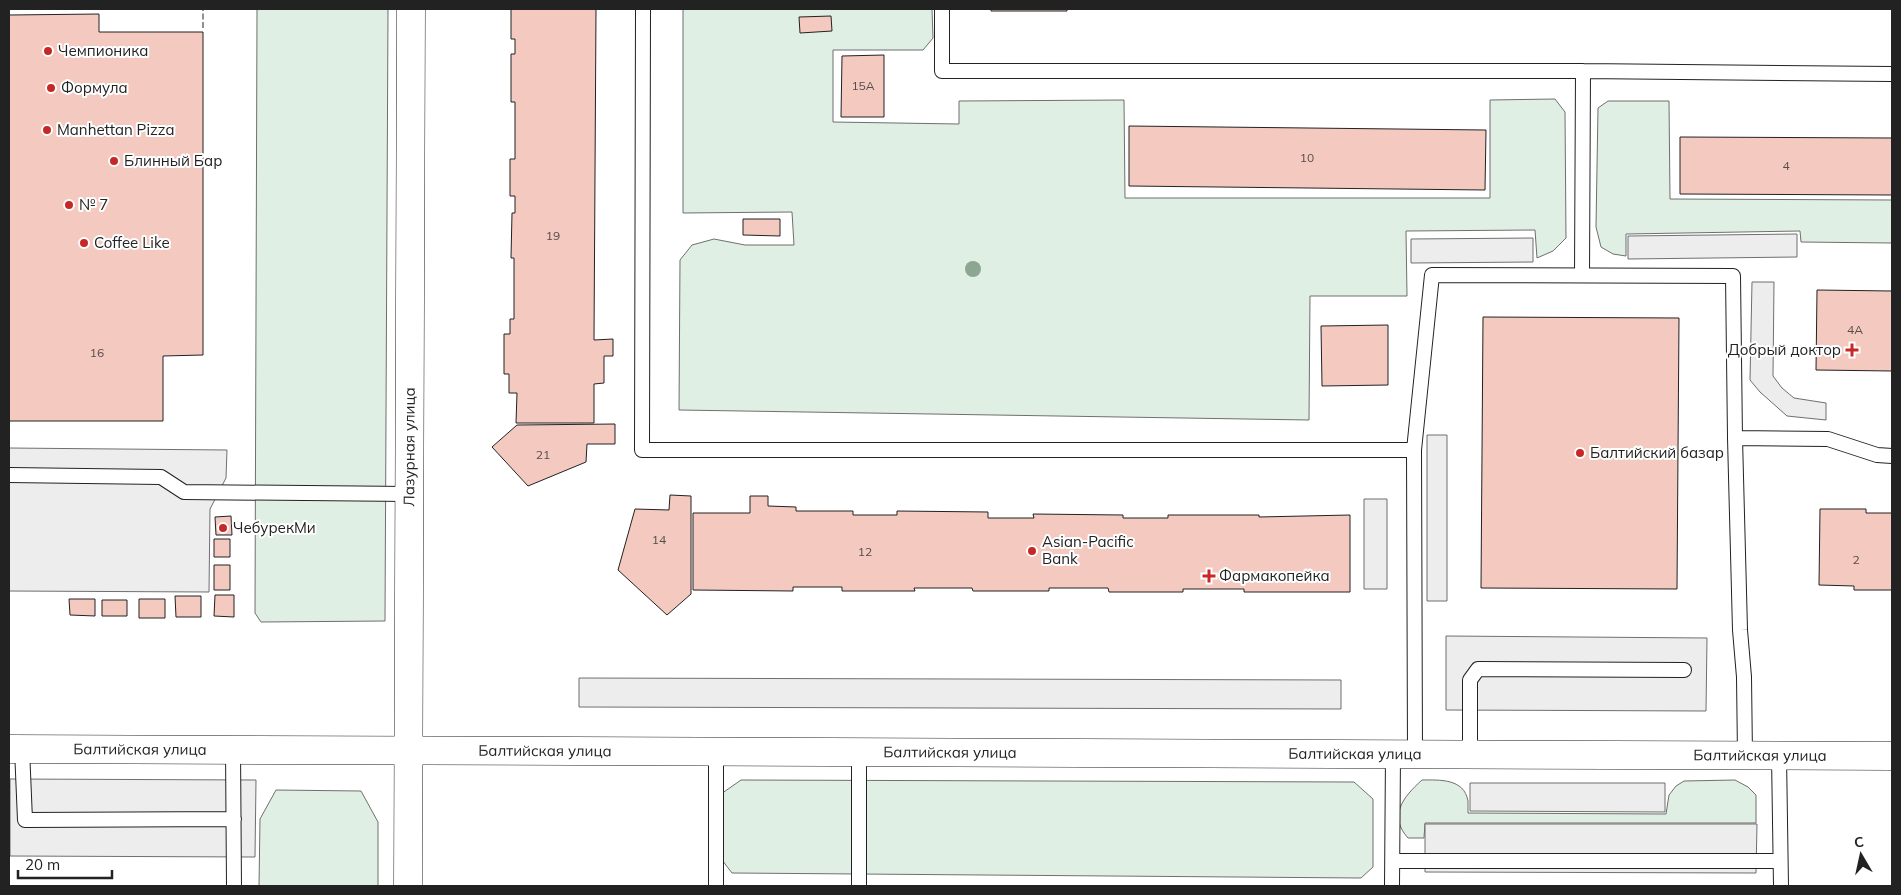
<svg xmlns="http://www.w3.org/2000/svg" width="1901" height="895" font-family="Mulish,sans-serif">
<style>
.green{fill:#e0efe3;stroke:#6f6f6f}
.parking{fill:#ededed;stroke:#6f6f6f}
.building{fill:#f3c9c0;stroke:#222}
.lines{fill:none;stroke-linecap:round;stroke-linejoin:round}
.lane-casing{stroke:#222;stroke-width:16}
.street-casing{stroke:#222;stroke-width:29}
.secondary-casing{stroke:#222;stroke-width:29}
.lane{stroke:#fff;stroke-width:14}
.street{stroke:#fff;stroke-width:28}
.secondary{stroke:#fff;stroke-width:28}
.fence{stroke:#222;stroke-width:1;stroke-dasharray:6 2.5;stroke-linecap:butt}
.tree{fill:#8da692}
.poi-dot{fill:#c62828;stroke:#fff;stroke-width:2}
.labels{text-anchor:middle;stroke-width:4;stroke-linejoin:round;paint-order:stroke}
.number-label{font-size:12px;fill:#564c4a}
.poi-label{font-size:15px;fill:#222;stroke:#fff;text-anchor:start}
.street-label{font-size:15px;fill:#222;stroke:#fff}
</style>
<rect width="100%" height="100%" fill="#fff"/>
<path class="green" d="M 257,9 L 388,9 L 385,621 L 261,622 L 255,613 Z
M 683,9 L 932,9 L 933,38 L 923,50 L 833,50 L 833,122 L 959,124 L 959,101 L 1124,100 L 1125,198 L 1490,198 L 1490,100 L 1555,99 L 1565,112 L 1566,238 L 1553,251 L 1537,258 L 1535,230 L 1406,231 L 1407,296 L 1310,296 L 1309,420 L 679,410 L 680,260 L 692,245 L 714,239 L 745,245 L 794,245 L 792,212 L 683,213 Z
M 1608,101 L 1669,101 L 1670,199 L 1892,200 L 1892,243 L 1801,242 L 1800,231 L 1626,234 L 1626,256 L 1613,254 L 1601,247 L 1596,227 L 1598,108 Z
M 741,780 L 1354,782 L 1373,799 L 1373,867 L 1361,878 L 732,873 L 722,860 L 721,794 Z
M 1422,780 C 1439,780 1464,778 1468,801 C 1468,805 1468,809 1468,813 L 1666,814 L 1669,795 L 1676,786 L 1684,781 L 1735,780 L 1748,787 L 1756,795 L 1756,823 L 1425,823 L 1424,838 L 1408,838 C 1388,816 1403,797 1422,780 Z
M 276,790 L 361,791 L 378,822 L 378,886 L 259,886 L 260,819 Z"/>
<path class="parking" d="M 1797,234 L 1797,257 L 1628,259 L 1628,236 Z
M 1533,238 L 1533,262 L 1411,263 L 1411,239 Z
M 1752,282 L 1774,282 L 1773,376 L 1782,388 L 1794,398 L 1826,403 L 1826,420 L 1787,416 L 1760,392 L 1750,380 Z
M 1427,435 L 1447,435 L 1447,601 L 1427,601 Z
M 9,448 L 227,450 L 226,478 L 210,509 L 209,592 L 9,591 Z
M 1364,499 L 1387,499 L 1387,589 L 1364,589 Z
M 1446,636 L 1707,638 L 1706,711 L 1446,710 Z
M 579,678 L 1341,680 L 1341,709 L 579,707 Z
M 10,779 L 256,780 L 255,857 L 10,856 Z
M 1470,783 L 1665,783 L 1665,812 L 1470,811 Z
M 1425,824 L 1757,824 L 1756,873 L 1425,872 Z"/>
<path class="building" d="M 511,9 L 596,9 L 594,340 L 613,339 L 613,356 L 604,356 L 604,383 L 594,384 L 594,423 L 516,423 L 517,393 L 509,393 L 509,374 L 504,374 L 504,334 L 510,334 L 510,319 L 514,319 L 514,258 L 511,258 L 512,213 L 515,213 L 515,196 L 510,196 L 510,159 L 515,159 L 515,102 L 511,102 L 511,54 L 515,54 L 515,39 L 511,39 Z
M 991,9 L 1067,9 L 1067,11 L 991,11 Z
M 99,14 L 99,32 L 203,32 L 203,355 L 163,356 L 163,421 L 9,421 L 9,15 Z
M 831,16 L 832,31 L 800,33 L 799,17 Z
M 884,55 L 884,117 L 841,117 L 842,56 Z
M 1129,126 L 1486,130 L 1485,190 L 1129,186 Z
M 1680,137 L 1892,138 L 1892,195 L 1680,194 Z
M 743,219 L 780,219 L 780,236 L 743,235 Z
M 1817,290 L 1892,291 L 1892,371 L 1816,370 Z
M 1483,317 L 1679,318 L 1677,589 L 1481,588 Z
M 1388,325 L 1388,385 L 1322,386 L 1321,326 Z
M 615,424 L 615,444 L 587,444 L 586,462 L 528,486 L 492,447 L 517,425 Z
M 670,495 L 691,496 L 691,594 L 667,615 L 618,570 L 635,509 L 669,510 Z
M 750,496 L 768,496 L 768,506 L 796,507 L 796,511 L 853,511 L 853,515 L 897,515 L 897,511 L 988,512 L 988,518 L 1034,518 L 1033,514 L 1123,515 L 1123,518 L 1168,518 L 1168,515 L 1259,515 L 1259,517 L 1350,515 L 1350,592 L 1244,592 L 1244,589 L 1183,589 L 1183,592 L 1109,592 L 1108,588 L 1049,588 L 1049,591 L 973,591 L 972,588 L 914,588 L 915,591 L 842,591 L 842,587 L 793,587 L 793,591 L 693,590 L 693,513 L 750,513 Z
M 1820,509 L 1866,509 L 1866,513 L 1892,513 L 1892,590 L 1854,590 L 1854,586 L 1819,585 Z
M 231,516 L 232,535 L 216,535 L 215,517 Z
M 214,539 L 230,539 L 230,557 L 214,557 Z
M 214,565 L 230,565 L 230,590 L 214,590 Z
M 215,595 L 234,595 L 234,617 L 214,616 Z
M 175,596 L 201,596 L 201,617 L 176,617 Z
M 69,599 L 95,599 L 95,616 L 70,615 Z
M 139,599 L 165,599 L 165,618 L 139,618 Z
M 102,600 L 127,600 L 127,616 L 102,616 Z"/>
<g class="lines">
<defs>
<path id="lane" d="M 643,9 L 642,450 L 1414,450
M 942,9 L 942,71 L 1583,71 L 1892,74
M 1582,275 L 1583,71
M 1735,438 L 1828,439 L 1877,455 L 1892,456
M 9,475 L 161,477 L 184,492 L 409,494
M 22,749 L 25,820 L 234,819
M 233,749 L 234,886
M 1415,755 L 1414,450 L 1432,275 L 1733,276 L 1735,438 L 1740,630 L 1744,677 L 1745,756
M 1470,755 L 1470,680 L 1478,669 L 1684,670
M 1779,756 L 1781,886
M 1393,861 L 1780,861
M 716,886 L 716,751
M 859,886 L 859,752
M 1392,886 L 1393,755"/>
<g id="street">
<path id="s1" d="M 408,886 L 411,9"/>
</g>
<g id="secondary">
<path id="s2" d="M 9,749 L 1892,756"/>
</g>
</defs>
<use href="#lane" class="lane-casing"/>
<use href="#street" class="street-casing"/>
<use href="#secondary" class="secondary-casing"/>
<use href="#lane" class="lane"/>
<use href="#street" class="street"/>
<use href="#secondary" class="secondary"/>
<path class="fence" d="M 203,28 L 203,9"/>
</g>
<circle class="tree" cx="973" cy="269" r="8"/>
<g class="poi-dot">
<circle cx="48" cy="51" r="5"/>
<circle cx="51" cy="88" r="5"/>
<circle cx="47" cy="130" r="5"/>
<circle cx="114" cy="161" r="5"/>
<circle cx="69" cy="205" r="5"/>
<circle cx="84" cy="243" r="5"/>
<path d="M1849.5 342.5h5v5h5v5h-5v5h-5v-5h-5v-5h5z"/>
<circle cx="1580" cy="453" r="5"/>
<circle cx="223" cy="528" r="5"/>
<circle cx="1032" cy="551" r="5"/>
<path d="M1206.5 568.5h5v5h5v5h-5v5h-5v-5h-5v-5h5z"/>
</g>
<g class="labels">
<g class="number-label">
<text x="863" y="90">15А</text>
<text x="1307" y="162">10</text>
<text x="1786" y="170">4</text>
<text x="553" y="240">19</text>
<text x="1855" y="334">4А</text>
<text x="97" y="357">16</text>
<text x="543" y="459">21</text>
<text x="659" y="544">14</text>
<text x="865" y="556">12</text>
<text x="1856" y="564">2</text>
</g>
<g class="poi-label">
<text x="58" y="56">Чемпионика</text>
<text x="61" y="93">Формула</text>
<text x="57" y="135">Manhettan Pizza</text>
<text x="124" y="166">Блинный Бар</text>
<text x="79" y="210">№ 7</text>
<text x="94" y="248">Coffee Like</text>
<text x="1841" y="355" text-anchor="end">Добрый доктор</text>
<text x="1590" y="458">Балтийский базар</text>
<text x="233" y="533">ЧебурекМи</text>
<text x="1042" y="547">Asian-Pacific<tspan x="1042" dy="17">Bank</tspan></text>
<text x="1219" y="581">Фармакопейка</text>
</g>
<g class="street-label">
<text dy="5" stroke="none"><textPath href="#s1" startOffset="439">Лазурная улица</textPath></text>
<text dy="5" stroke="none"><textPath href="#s2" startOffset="131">Балтийская улица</textPath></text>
<text dy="5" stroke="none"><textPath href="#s2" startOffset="536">Балтийская улица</textPath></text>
<text dy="5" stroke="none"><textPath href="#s2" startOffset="941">Балтийская улица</textPath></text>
<text dy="5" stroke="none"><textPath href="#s2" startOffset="1346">Балтийская улица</textPath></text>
<text dy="5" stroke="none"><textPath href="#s2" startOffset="1751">Балтийская улица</textPath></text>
</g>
</g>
<rect width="1901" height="895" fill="none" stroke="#222222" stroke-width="20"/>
<g transform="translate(1861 855) rotate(351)" stroke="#ffffff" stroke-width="4" paint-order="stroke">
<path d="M0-4L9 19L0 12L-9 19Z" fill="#222222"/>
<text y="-8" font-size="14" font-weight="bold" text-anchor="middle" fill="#222222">С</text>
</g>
<path d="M18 870v8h94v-8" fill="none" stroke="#222222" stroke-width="2.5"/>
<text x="25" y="870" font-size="15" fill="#222222" stroke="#ffffff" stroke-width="4" paint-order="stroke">20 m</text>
</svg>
